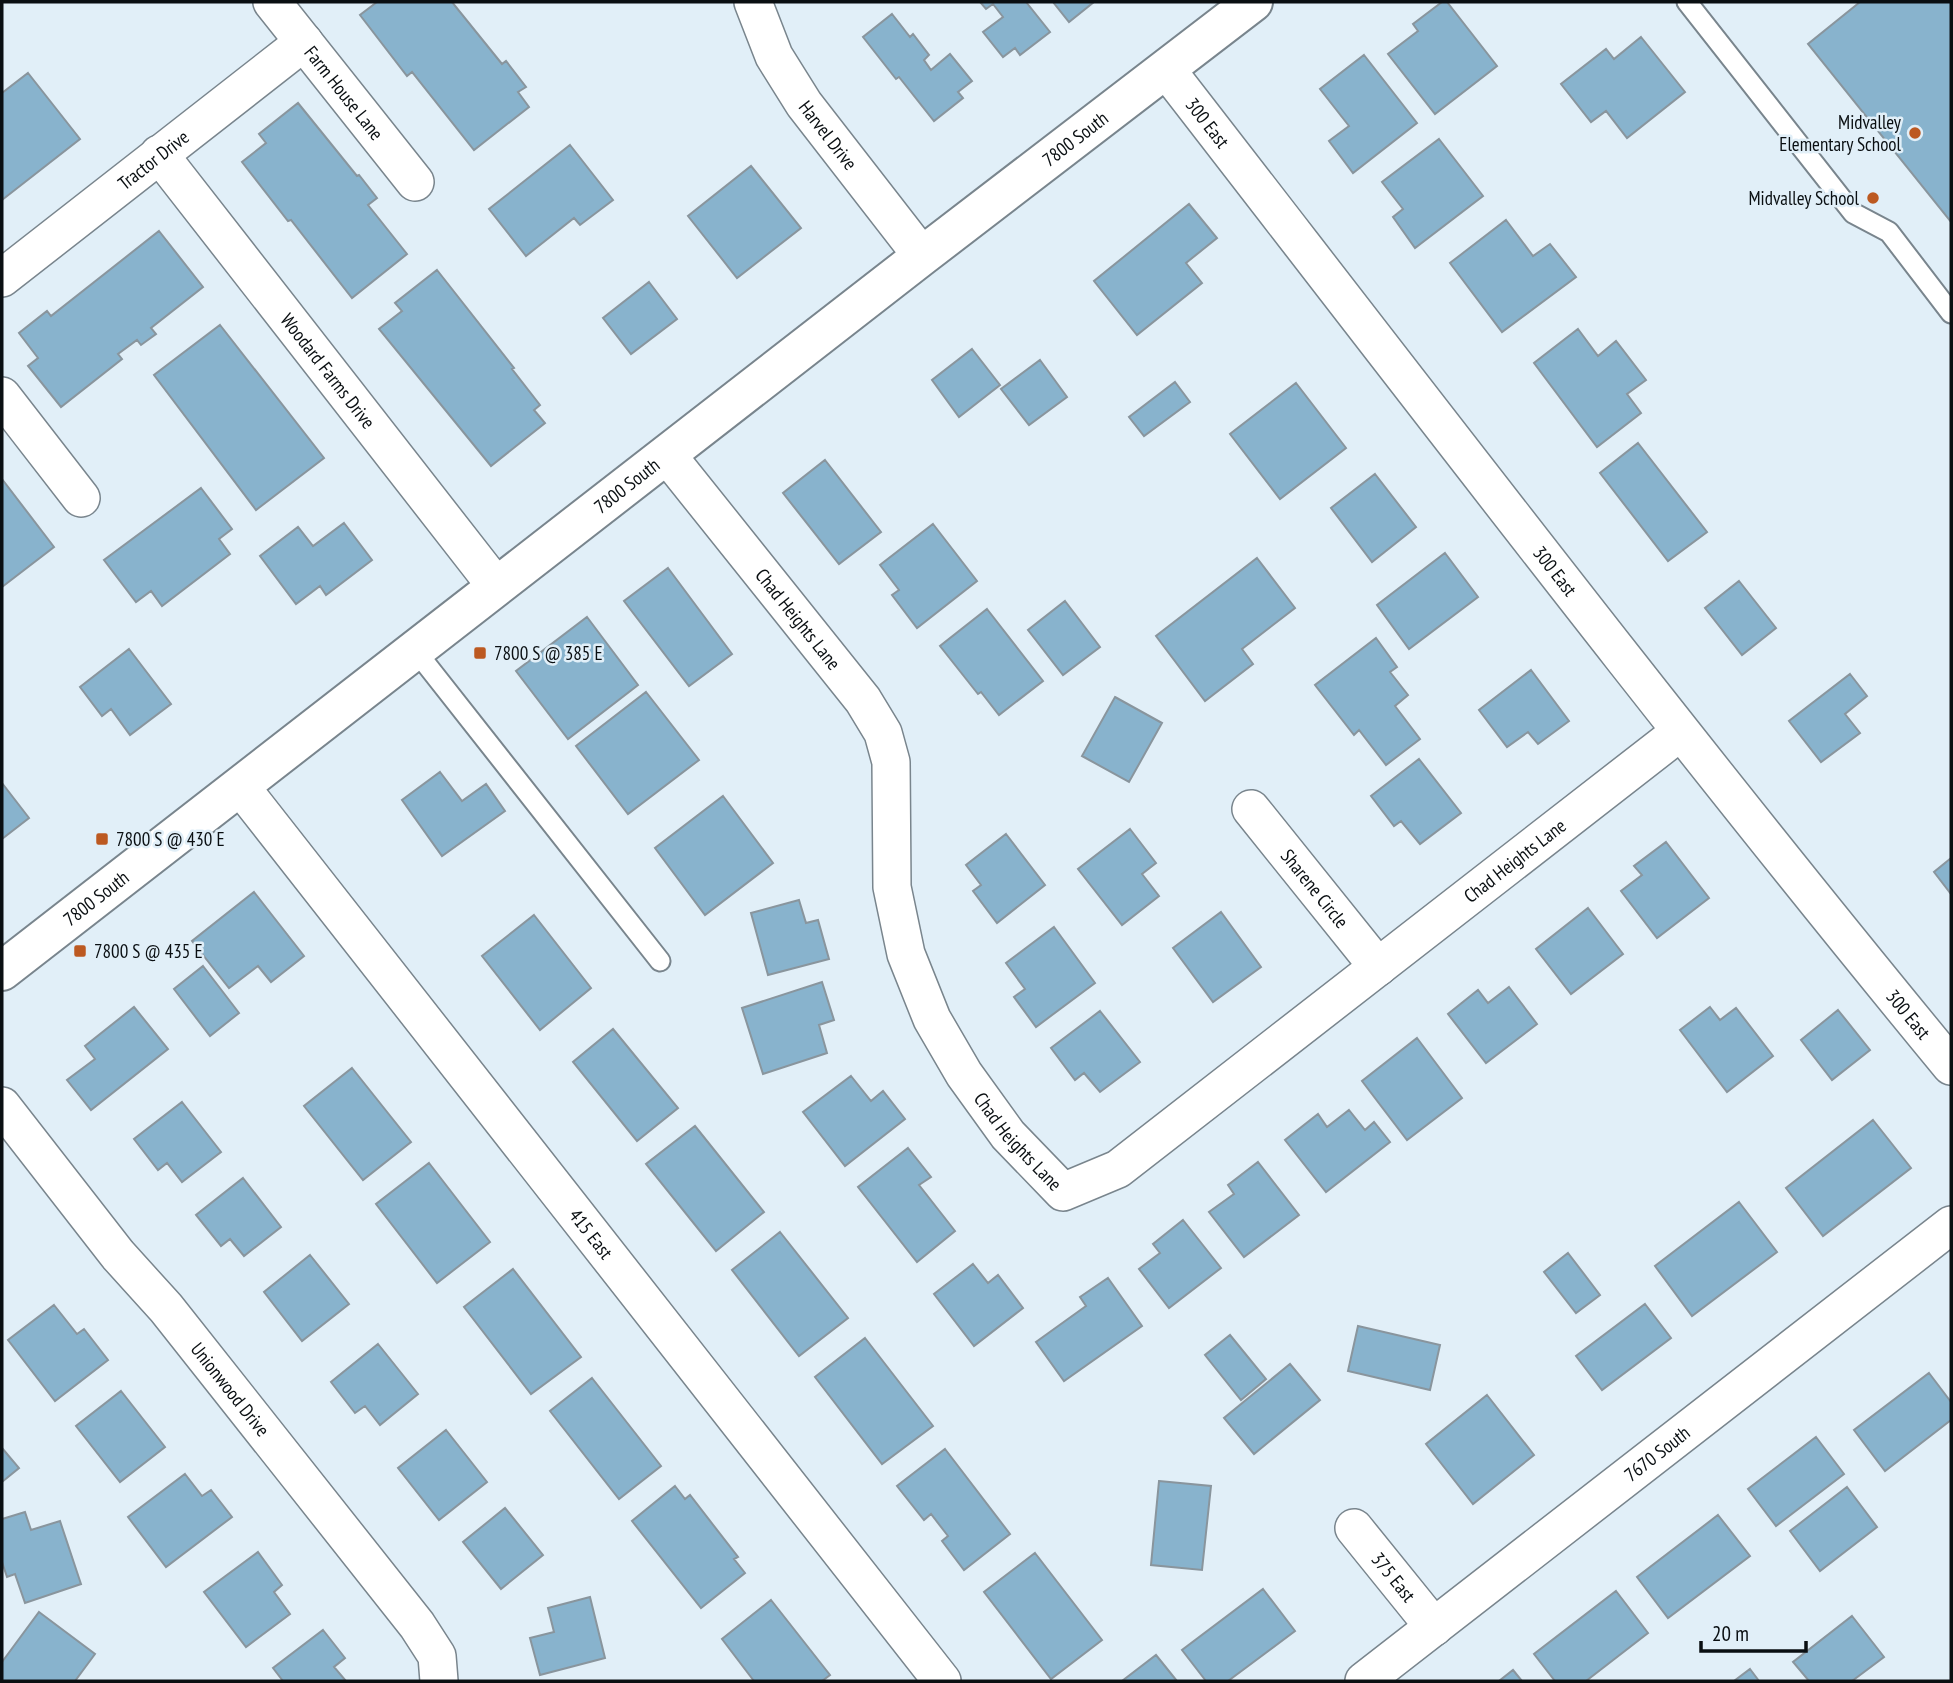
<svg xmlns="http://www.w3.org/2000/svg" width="1953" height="1683" font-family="'PT Sans Narrow',sans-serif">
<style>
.building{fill:#88b3cd;stroke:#89959d;stroke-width:2}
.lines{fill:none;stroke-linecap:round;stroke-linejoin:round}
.lane-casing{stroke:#79858d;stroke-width:23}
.street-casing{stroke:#79858d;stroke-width:40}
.secondary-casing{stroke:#79858d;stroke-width:42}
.lane{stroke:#fff;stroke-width:19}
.street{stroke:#fff;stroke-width:37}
.secondary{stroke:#fff;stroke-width:38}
.poi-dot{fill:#bc5921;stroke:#e1eff8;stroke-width:2.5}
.labels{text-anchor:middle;stroke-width:5;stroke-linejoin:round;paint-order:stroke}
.street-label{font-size:19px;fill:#0a0f12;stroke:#e1eff8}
.poi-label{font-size:19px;fill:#0a0f12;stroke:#e1eff8;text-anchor:start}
</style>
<rect width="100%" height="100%" fill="#e1eff8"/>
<path class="building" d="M 377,2 L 452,2 L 502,64 L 506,61 L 526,87 L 518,92 L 529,107 L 474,150 L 412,72 L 407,76 L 360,15 Z
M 980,2 L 1026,2 L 1050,32 L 1020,55 L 1015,48 L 1003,57 L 983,32 L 1003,17 L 993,4 L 986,9 Z
M 1053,2 L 1094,2 L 1069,22 Z
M 1442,2 L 1447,2 L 1497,66 L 1435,114 L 1388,54 L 1418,31 L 1413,24 Z
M 1860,2 L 1951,2 L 1951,222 L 1808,44 Z
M 892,14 L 910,37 L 913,34 L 929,55 L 924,60 L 931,70 L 950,54 L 972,81 L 958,92 L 963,98 L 934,121 L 899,77 L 896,79 L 863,37 Z
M 1641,37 L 1685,92 L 1627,138 L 1606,111 L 1591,122 L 1561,84 L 1606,49 L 1614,59 Z
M 1364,55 L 1417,123 L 1353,173 L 1329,141 L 1349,126 L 1320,89 Z
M 28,73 L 80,139 L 2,200 L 2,93 Z
M 298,103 L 357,176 L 359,175 L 377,198 L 368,205 L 407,254 L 352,298 L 291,220 L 288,221 L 242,162 L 266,143 L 259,134 Z
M 1439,139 L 1483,196 L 1415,248 L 1393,217 L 1403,209 L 1382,182 Z
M 570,145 L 613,200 L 580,225 L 574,218 L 526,256 L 489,209 Z
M 751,166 L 801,228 L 737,278 L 688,216 Z
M 1189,204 L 1217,238 L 1186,263 L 1202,283 L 1137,335 L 1094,281 Z
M 1506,220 L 1533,256 L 1550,244 L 1576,277 L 1502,332 L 1450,263 Z
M 159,231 L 203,287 L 151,328 L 156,334 L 141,345 L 137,340 L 118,354 L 122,359 L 61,407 L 28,366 L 38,358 L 19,333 L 47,311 L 51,316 Z
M 437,270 L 514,368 L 512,369 L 540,405 L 534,410 L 545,423 L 491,466 L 379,329 L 402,311 L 395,303 Z
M 649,282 L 677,319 L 631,354 L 603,318 Z
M 220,325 L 324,458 L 256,510 L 154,375 Z
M 1578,329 L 1598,356 L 1616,341 L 1646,380 L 1627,394 L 1641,413 L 1597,447 L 1534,363 Z
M 972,349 L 1000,385 L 959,417 L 932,380 Z
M 1040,360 L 1067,397 L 1029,425 L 1001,389 Z
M 1175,382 L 1190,402 L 1144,436 L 1129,417 Z
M 1296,383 L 1346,448 L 1280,499 L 1230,434 Z
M 1638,443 L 1707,532 L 1668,561 L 1600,473 Z
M 825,460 L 881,532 L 839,564 L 783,493 Z
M 1375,474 L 1416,527 L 1372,562 L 1331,508 Z
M 2,479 L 54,547 L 2,587 Z
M 201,488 L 232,529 L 219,539 L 230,554 L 162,606 L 151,591 L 136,602 L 104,560 Z
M 344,523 L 372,560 L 326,595 L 320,586 L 296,604 L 260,556 L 298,527 L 313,546 Z
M 933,524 L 977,581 L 917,628 L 892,595 L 899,590 L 880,565 Z
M 1445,553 L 1478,597 L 1409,649 L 1377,605 Z
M 1257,558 L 1295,608 L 1242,649 L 1253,664 L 1205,701 L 1156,636 Z
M 668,568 L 732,654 L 689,686 L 624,601 Z
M 1739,581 L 1776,628 L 1742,655 L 1705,608 Z
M 1065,601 L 1100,647 L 1063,675 L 1028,630 Z
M 987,609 L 1043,681 L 999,715 L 981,692 L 978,694 L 940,646 Z
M 587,617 L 638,685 L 568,739 L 516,671 Z
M 1376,638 L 1397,667 L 1390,672 L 1408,695 L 1395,706 L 1420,739 L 1386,765 L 1359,730 L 1354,735 L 1315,685 Z
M 129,649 L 171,704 L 130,735 L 111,709 L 102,716 L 80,687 Z
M 1531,670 L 1569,721 L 1538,744 L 1528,732 L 1507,747 L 1479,710 Z
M 1850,674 L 1867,696 L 1845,714 L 1860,733 L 1821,762 L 1789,721 Z
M 646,692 L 699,760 L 628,814 L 576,746 Z
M 1115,697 L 1162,723 L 1129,782 L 1082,756 Z
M 1419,759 L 1461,813 L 1420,844 L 1401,821 L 1394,826 L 1371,796 Z
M 440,772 L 462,801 L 486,784 L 505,811 L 442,856 L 402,800 Z
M 2,783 L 29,818 L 2,839 Z
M 723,796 L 773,863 L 705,915 L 655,848 Z
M 1130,829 L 1156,863 L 1142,874 L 1159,896 L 1122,925 L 1078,869 Z
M 1006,834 L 1045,885 L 997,923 L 973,891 L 981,885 L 966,865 Z
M 1666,842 L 1709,898 L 1657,938 L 1621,891 L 1642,875 L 1634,866 Z
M 1951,858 L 1951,894 L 1934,872 Z
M 254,892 L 304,956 L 271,982 L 258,966 L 229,988 L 192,941 Z
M 799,900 L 806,923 L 818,920 L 829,959 L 768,975 L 751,913 Z
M 1588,908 L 1623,954 L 1571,994 L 1536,949 Z
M 1221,912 L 1261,967 L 1213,1002 L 1173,948 Z
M 534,915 L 591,988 L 540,1030 L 482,956 Z
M 1054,927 L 1095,983 L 1036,1027 L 1014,997 L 1025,989 L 1006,963 Z
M 203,966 L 239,1013 L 210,1036 L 174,989 Z
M 822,982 L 834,1020 L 819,1025 L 827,1053 L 763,1074 L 742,1008 Z
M 1509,987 L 1537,1024 L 1486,1063 L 1448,1014 L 1478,990 L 1488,1003 Z
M 134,1007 L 168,1049 L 91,1110 L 67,1080 L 95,1059 L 85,1046 Z
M 1710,1007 L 1720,1020 L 1736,1008 L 1773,1056 L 1727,1092 L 1680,1030 Z
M 1838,1010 L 1870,1050 L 1832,1080 L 1801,1040 Z
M 1100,1011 L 1140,1062 L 1100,1092 L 1084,1073 L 1075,1080 L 1051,1048 Z
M 613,1029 L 678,1108 L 637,1141 L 573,1062 Z
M 1417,1038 L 1462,1098 L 1407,1140 L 1362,1081 Z
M 352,1068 L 411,1142 L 363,1180 L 304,1106 Z
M 851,1076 L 871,1101 L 883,1091 L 905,1119 L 845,1166 L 803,1112 Z
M 182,1102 L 221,1152 L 182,1182 L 167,1163 L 158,1170 L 134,1139 Z
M 1349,1110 L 1365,1130 L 1374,1122 L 1390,1142 L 1326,1192 L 1285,1140 L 1318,1114 L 1327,1127 Z
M 1873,1120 L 1911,1168 L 1823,1236 L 1786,1188 Z
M 695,1126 L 764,1212 L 716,1251 L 646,1164 Z
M 908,1148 L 931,1177 L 919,1185 L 955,1231 L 917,1262 L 858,1187 Z
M 1258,1162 L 1299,1215 L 1244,1257 L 1209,1212 L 1234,1194 L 1228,1185 Z
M 429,1163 L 490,1242 L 437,1283 L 376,1204 Z
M 243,1178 L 281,1227 L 244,1256 L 230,1239 L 221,1246 L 196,1215 Z
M 1739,1202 L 1777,1252 L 1692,1316 L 1655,1266 Z
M 1183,1220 L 1221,1268 L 1169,1308 L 1139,1269 L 1160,1253 L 1153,1244 Z
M 780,1232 L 848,1318 L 799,1356 L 732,1270 Z
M 1568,1253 L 1600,1295 L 1576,1313 L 1544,1272 Z
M 310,1255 L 349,1304 L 302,1341 L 264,1292 Z
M 973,1264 L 988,1283 L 998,1275 L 1023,1308 L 974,1346 L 934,1294 Z
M 513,1269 L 581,1357 L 531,1394 L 464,1307 Z
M 1108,1278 L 1142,1326 L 1064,1381 L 1036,1342 L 1086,1306 L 1080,1297 Z
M 1645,1304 L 1671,1338 L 1602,1390 L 1576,1356 Z
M 54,1305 L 77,1334 L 84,1329 L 108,1360 L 55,1401 L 8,1340 Z
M 1358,1326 L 1440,1345 L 1430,1390 L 1348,1371 Z
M 1230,1335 L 1266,1379 L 1241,1400 L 1205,1355 Z
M 865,1338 L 933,1426 L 882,1464 L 815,1377 Z
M 378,1344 L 418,1394 L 380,1425 L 365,1406 L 355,1413 L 331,1382 Z
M 1290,1364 L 1320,1400 L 1254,1454 L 1224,1418 Z
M 1929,1373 L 1951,1402 L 1951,1420 L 1885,1471 L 1854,1430 Z
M 592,1378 L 661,1466 L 619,1499 L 550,1411 Z
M 121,1391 L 165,1447 L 120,1482 L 76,1426 Z
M 1487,1395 L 1534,1455 L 1473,1504 L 1426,1444 Z
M 446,1430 L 487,1482 L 439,1520 L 398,1468 Z
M 1816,1437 L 1844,1474 L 1776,1526 L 1748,1489 Z
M 2,1448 L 19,1468 L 2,1482 Z
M 945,1449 L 1010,1534 L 964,1570 L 942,1541 L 948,1536 L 931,1514 L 924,1520 L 897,1486 Z
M 185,1474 L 202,1496 L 211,1490 L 232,1517 L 166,1567 L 128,1517 Z
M 1159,1481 L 1211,1486 L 1202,1570 L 1151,1565 Z
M 675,1486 L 685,1499 L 690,1495 L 738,1557 L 734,1559 L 745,1573 L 701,1608 L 632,1521 Z
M 1847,1487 L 1877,1527 L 1820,1571 L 1790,1531 Z
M 505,1508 L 543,1555 L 501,1589 L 463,1542 Z
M 25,1512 L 31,1530 L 60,1521 L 81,1584 L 25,1603 L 15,1574 L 7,1577 L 2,1562 L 2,1519 Z
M 1718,1515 L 1750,1556 L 1668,1618 L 1637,1577 Z
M 258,1552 L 282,1585 L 274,1592 L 290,1614 L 246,1647 L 204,1592 Z
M 1035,1553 L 1102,1640 L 1051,1679 L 984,1592 Z
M 1263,1589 L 1295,1631 L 1228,1681 L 1206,1681 L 1182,1650 Z
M 1616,1591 L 1648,1633 L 1586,1681 L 1555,1681 L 1534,1654 Z
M 590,1597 L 605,1658 L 540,1675 L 530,1638 L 554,1632 L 548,1608 Z
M 771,1600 L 830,1675 L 822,1681 L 754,1681 L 722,1639 Z
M 39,1612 L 95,1654 L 75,1681 L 2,1681 L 2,1662 Z
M 1852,1616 L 1884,1657 L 1852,1681 L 1809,1681 L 1793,1662 Z
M 323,1630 L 345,1658 L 334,1667 L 346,1681 L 283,1681 L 273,1668 Z
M 1156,1655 L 1177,1681 L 1122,1681 Z
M 1750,1669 L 1759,1681 L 1734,1681 Z
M 1513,1670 L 1522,1681 L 1499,1681 Z"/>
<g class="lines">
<defs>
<path id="lane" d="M 1687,2 L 1853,213 L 1889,232 L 1951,313
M 415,650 L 660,961"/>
<g id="street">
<path id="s1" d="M 272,2 L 415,182"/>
<path id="s2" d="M 753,2 L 774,56 L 804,104 L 922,256"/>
<path id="s3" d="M 1166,69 C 1425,403 1682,740 1951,1066"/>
<path id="s4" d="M 159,154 L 496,586"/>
<path id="s5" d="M 2,278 L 304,42"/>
<path d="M 2,396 L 81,498"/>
<path id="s6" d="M 667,455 L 863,700 L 883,733 L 891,762 L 892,887 L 906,954 L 932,1019 L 964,1074 L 1008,1135 L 1063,1192 L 1118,1169 L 1680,732"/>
<path id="s7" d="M 240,786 L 942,1681"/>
<path id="s8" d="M 1251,809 L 1378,967"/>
<path id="s9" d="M 2,1106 L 118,1255 L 166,1308 L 417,1625 L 437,1656 L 439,1681"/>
<path id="s10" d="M 1354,1528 L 1434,1627"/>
<path id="s11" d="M 1364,1681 L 1951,1225"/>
</g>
<g id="secondary">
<path id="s12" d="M 2,971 L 922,256 L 1253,2"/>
</g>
</defs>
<use href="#lane" class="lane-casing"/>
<use href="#street" class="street-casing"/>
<use href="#secondary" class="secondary-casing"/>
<use href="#lane" class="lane"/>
<use href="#street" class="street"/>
<use href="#secondary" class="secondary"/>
</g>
<g class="poi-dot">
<circle cx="1915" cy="133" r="7"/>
<circle cx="1873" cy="198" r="7"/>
<rect x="473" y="646" width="14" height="14" rx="3.5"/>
<rect x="95" y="832" width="14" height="14" rx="3.5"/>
<rect x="73" y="944" width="14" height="14" rx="3.5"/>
</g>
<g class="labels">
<g class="street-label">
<text dy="7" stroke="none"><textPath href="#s1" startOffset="116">Farm House Lane</textPath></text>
<text dy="7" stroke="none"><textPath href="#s3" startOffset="68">300 East</textPath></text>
<text dy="7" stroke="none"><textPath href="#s2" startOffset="154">Harvel Drive</textPath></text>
<text dy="7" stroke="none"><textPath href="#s12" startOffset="1358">7800 South</textPath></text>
<text dy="7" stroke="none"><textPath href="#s5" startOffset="192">Tractor Drive</textPath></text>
<text dy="7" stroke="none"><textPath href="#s4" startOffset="275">Woodard Farms Drive</textPath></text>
<text dy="7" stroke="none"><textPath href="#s12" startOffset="791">7800 South</textPath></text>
<text dy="7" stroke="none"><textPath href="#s3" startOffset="635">300 East</textPath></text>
<text dy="7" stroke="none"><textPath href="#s6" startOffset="210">Chad Heights Lane</textPath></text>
<text dy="7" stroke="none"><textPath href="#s6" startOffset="1426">Chad Heights Lane</textPath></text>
<text dy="7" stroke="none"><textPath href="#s8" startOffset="102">Sharene Circle</textPath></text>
<text dy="7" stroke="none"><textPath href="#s12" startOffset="119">7800 South</textPath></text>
<text dy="7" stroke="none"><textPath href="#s3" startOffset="1202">300 East</textPath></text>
<text dy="7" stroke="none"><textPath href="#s6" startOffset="796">Chad Heights Lane</textPath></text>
<text dy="7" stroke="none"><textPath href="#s7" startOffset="569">415 East</textPath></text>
<text dy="7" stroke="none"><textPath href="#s9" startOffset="364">Unionwood Drive</textPath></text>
<text dy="7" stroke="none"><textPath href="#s11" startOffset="371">7670 South</textPath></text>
<text dy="7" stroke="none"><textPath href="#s10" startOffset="63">375 East</textPath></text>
</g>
<g class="poi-label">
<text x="1901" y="129" text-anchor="end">Midvalley<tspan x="1901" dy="22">Elementary School</tspan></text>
<text x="1859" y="205" text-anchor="end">Midvalley School</text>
<text x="494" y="660">7800 S @ 385 E</text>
<text x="116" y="846">7800 S @ 430 E</text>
<text x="94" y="958">7800 S @ 435 E</text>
</g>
</g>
<rect width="1953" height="1683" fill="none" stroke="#0a0f12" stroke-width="7"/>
<path d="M1701 1641v10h105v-10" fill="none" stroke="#0a0f12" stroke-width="3.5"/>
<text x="1712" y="1641" font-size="21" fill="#0a0f12" stroke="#e1eff8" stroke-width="5" paint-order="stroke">20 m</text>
</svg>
